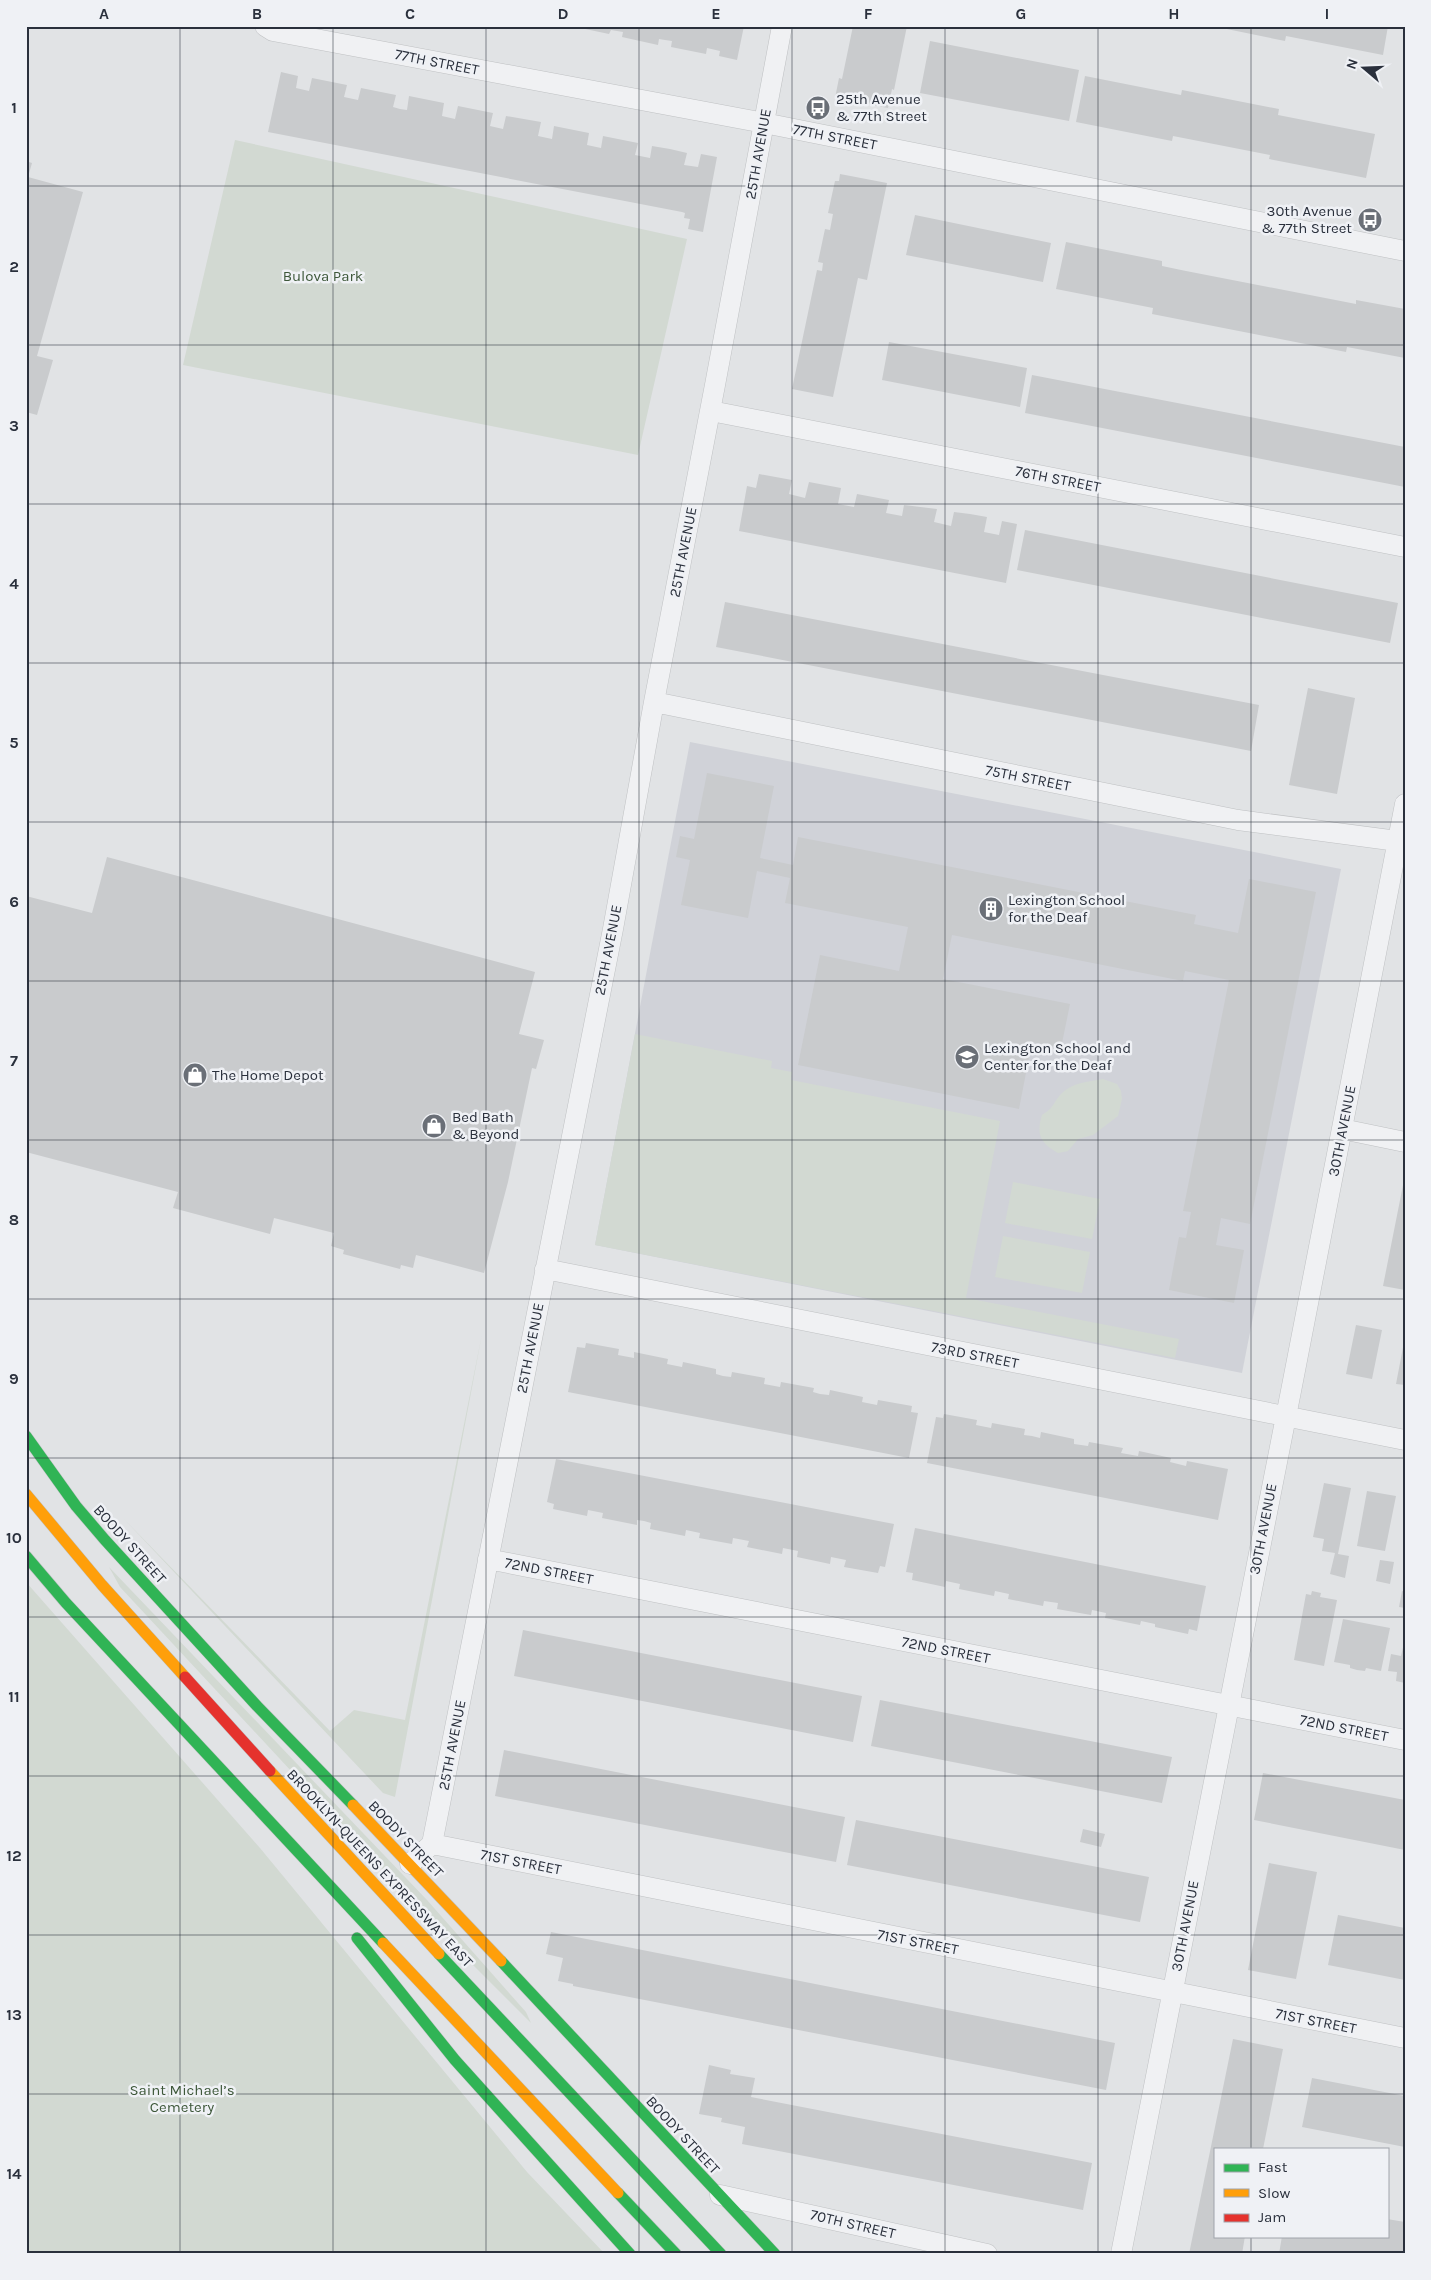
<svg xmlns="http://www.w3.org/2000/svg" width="1431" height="2280" font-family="Karla,sans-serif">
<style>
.built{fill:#d0d2d8}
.green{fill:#d2d9d2}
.building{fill:#c9cbcd}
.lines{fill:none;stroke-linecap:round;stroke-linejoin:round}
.street-casing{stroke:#bfc1c3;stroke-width:21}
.fast-casing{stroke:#bec0c2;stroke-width:12}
.slow-casing{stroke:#bec0c2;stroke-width:12}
.jam-casing{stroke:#bec0c2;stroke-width:12}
.street{stroke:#f0f1f3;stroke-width:20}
.fast{stroke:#30b455;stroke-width:11}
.slow{stroke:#ff9f0a;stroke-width:11}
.jam{stroke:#e5322d;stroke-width:11}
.grid{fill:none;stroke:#2a303c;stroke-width:1;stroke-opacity:0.55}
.labels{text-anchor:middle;stroke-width:5;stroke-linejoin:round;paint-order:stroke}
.street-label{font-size:15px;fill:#2a303c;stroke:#eff1f5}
.poi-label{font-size:15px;fill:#2a303c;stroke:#eff1f5;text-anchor:start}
.park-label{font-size:15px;fill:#3d5739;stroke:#eff1f5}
.neatline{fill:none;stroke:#2a303c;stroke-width:2}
.grid-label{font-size:16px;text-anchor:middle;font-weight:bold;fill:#2a303c}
</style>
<rect width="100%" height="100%" fill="#e1e3e5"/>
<path class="built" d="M 690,742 L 1341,869 L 1242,1373 L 595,1245 Z"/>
<path class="green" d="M 235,140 L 687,239 L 638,455 L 183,365 Z
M 635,1034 L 772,1061 L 771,1068 L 792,1072 L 791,1080 L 1000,1121 L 966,1298 L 1179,1339 L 1175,1358 L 595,1245 Z
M 1103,1079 L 1117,1084 L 1121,1091 L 1122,1099 L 1118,1116 L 1093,1135 L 1078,1139 L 1068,1151 L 1058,1153 C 1040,1143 1036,1134 1042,1115 C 1055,1107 1052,1104 1061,1094 C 1073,1082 1087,1082 1103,1079 Z
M 1013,1182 L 1100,1199 L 1092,1239 L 1005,1223 Z
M 1003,1236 L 1090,1252 L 1082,1293 L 995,1277 Z
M 482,1334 L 395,1797 L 383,1793 L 123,1518 L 330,1731 L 354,1710 L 405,1720 Z
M 109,1567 L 427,1900 L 526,2012 L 531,2023 L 451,1943 L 120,1587 Z
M 26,1582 L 260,1848 L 527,2172 L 605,2254 L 26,2254 Z"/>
<path class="building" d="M 571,26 L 744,26 L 737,60 L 719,56 L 720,51 L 707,48 L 706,54 L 671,47 L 672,41 L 665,40 L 659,39 L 658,45 L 622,37 L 623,32 L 611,30 L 609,34 Z
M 853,26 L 907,26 L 894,90 L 892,89 L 888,108 L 835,98 L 839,78 L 842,79 Z
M 1212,26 L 1388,26 L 1383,55 L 1286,36 L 1285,41 Z
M 930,41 L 1079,70 L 1069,121 L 920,93 Z
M 281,72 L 298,76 L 296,88 L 309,91 L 312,78 L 347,85 L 344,97 L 358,100 L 361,88 L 396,95 L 393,107 L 400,109 L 407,110 L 409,96 L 444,103 L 442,116 L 455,119 L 458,106 L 493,113 L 490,126 L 503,129 L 506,116 L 541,122 L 538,136 L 552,139 L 554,126 L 589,133 L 587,145 L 601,148 L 603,136 L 638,143 L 635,155 L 650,158 L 652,146 L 670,149 L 687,153 L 684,165 L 698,167 L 701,154 L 717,157 L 703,232 L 688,229 L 690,219 L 684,218 L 685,213 L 682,212 L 268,132 Z
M 1085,76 L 1181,95 L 1182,90 L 1279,109 L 1278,115 L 1375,134 L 1366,178 L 1269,159 L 1270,155 L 1173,136 L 1172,141 L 1076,122 Z
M 26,161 L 32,163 L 28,177 L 83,192 L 37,356 L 53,360 L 37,415 L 26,412 Z
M 840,174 L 887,183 L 867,280 L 858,278 L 833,397 L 792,389 L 817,270 L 822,271 L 823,263 L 818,262 L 825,229 L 830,230 L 833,214 L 828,213 L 835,181 L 839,181 Z
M 915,215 L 1051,243 L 1043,282 L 906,255 Z
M 1066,242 L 1162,261 L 1162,266 L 1186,271 L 1356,304 L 1356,300 L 1405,309 L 1405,358 L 1347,347 L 1346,352 L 1152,314 L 1153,308 L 1056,289 Z
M 889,342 L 1027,368 L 1020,407 L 882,380 Z
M 1032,375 L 1405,447 L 1405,487 L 1025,413 Z
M 759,474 L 792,480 L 789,494 L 805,498 L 809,482 L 841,488 L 838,504 L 854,507 L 857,494 L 889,500 L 886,513 L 902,516 L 904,505 L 937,509 L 934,522 L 951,526 L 954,512 L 970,514 L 987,517 L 984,532 L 999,535 L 1002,521 L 1017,524 L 1006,583 L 739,531 L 747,486 L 756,488 Z
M 1025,530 L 1398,603 L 1390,643 L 1017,570 Z
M 725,602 L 1259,705 L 1251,751 L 716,647 Z
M 1308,688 L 1355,698 L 1337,794 L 1289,785 Z
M 707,773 L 774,786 L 760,858 L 793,865 L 798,837 L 1196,915 L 1194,924 L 1238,933 L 1249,879 L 1316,892 L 1250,1224 L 1221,1218 L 1216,1245 L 1244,1250 L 1234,1303 L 1169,1290 L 1179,1237 L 1186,1238 L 1191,1212 L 1183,1211 L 1229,980 L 1185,971 L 1183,981 L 952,935 L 943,979 L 1070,1004 L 1061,1048 L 1032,1042 L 1019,1109 L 798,1065 L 820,955 L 899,971 L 908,927 L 785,903 L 790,878 L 757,871 L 748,918 L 681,905 L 690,860 L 676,857 L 680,836 L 694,839 Z
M 107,857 L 535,972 L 519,1034 L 544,1040 L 536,1069 L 532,1068 L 508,1182 L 484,1273 L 416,1255 L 413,1268 L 401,1265 L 400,1269 L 343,1254 L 344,1250 L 331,1246 L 334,1233 L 274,1218 L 270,1234 L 173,1208 L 178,1192 L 26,1152 L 26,896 L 92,913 Z
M 1404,1180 L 1405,1180 L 1405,1290 L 1383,1286 Z
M 1356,1325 L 1382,1330 L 1372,1379 L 1346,1374 Z
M 1404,1342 L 1405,1342 L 1405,1385 L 1396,1384 Z
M 586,1343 L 619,1349 L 618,1355 L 634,1358 L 634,1352 L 668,1359 L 667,1364 L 682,1367 L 683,1362 L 716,1369 L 716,1374 L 723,1376 L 731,1377 L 732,1372 L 765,1378 L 764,1384 L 780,1387 L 781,1382 L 814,1388 L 813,1392 L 820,1394 L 829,1395 L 830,1390 L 863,1397 L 862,1402 L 877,1405 L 878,1400 L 912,1406 L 911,1412 L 918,1413 L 909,1458 L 568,1392 L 577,1347 L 585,1348 Z
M 944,1414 L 977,1420 L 976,1425 L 991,1428 L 992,1423 L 1025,1429 L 1024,1435 L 1032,1436 L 1040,1438 L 1041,1432 L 1074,1439 L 1074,1444 L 1088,1446 L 1089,1442 L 1123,1448 L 1121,1453 L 1138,1456 L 1139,1451 L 1171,1458 L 1170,1462 L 1186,1466 L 1187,1461 L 1228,1469 L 1218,1520 L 927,1463 L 936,1417 L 943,1418 Z
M 556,1459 L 894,1524 L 885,1567 L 880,1566 L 878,1573 L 844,1567 L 846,1560 L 831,1557 L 830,1564 L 797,1557 L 798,1551 L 783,1548 L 782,1554 L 747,1547 L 749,1541 L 733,1538 L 732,1544 L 699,1538 L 700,1533 L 686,1530 L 685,1536 L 650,1529 L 651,1523 L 644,1521 L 637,1520 L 637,1525 L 602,1518 L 603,1513 L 588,1510 L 587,1516 L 553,1509 L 554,1504 L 547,1502 Z
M 1324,1483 L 1351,1488 L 1338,1554 L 1349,1556 L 1345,1578 L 1330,1574 L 1335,1553 L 1322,1551 L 1324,1539 L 1313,1537 Z
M 1367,1491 L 1396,1496 L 1385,1551 L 1357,1546 Z
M 915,1528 L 1206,1586 L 1197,1631 L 1189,1629 L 1188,1634 L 1155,1627 L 1155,1624 L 1141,1621 L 1140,1625 L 1105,1618 L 1106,1613 L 1092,1610 L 1091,1615 L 1057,1609 L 1058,1603 L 1044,1601 L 1043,1606 L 1008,1599 L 1009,1594 L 995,1591 L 994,1596 L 959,1589 L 960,1584 L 946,1581 L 945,1587 L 912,1580 L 913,1573 L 906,1572 Z
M 1380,1560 L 1394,1562 L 1390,1584 L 1376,1581 Z
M 1312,1591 L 1321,1593 L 1320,1597 L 1337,1600 L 1324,1666 L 1294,1660 L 1306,1594 L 1311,1595 Z
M 1402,1591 L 1405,1592 L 1405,1608 L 1399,1607 Z
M 1343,1619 L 1390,1628 L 1381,1671 L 1366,1668 L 1365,1671 L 1357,1670 L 1350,1668 L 1350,1665 L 1334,1662 Z
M 523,1630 L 862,1696 L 853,1742 L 514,1676 Z
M 1404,1643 L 1405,1643 L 1405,1683 L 1396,1681 L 1397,1672 L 1388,1671 L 1391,1654 L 1401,1656 Z
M 880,1700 L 1172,1757 L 1162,1803 L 871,1746 Z
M 504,1750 L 845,1817 L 836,1862 L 495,1796 Z
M 1263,1773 L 1405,1800 L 1405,1850 L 1254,1820 Z
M 856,1820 L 1149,1877 L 1140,1922 L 847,1865 Z
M 1083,1829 L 1105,1834 L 1101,1847 L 1080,1842 Z
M 1269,1863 L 1317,1872 L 1296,1979 L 1248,1970 Z
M 1338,1915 L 1405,1928 L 1405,1980 L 1328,1965 Z
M 551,1932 L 1115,2043 L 1106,2090 L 573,1986 L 573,1984 L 558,1981 L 563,1958 L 546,1954 Z
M 1233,2039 L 1283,2049 L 1263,2149 L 1215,2149 L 1215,2236 L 1245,2236 L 1242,2254 L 1189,2254 Z
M 709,2065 L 731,2070 L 730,2074 L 755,2078 L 751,2097 L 1092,2163 L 1083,2210 L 742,2144 L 745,2127 L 721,2122 L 722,2118 L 699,2114 Z
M 1312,2078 L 1405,2096 L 1405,2147 L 1302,2127 Z
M 1387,2219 L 1405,2222 L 1405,2254 L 1279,2254 L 1282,2236 L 1387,2236 Z"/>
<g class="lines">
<defs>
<path id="street" d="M 265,26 L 273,31 L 764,123 L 1405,251
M 711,411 L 1405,547
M 654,702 L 1238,820 L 1405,842
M 1342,1129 L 1405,1142
M 545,1269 L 1405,1440
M 488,1559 L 1405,1740
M 432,1844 L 1405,2038
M 410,1864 L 432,1844 L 613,929 L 654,702 L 715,385 L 782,26
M 720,2195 L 987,2254
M 1121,2254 L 1291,1391 L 1405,804"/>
<path id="fast" d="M 26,1436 L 76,1506 L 105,1540 L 257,1706 L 353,1805
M 26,1556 L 66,1603 L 383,1943
M 357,1938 L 455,2060 L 630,2254
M 439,1954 L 721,2254
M 501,1961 L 775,2254
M 618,2193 L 676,2254"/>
<path id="slow" d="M 26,1494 L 102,1585 L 185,1677
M 270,1771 L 439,1954
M 353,1805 L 501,1961
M 383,1943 L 618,2193"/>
<path id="jam" d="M 185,1677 L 270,1771"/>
</defs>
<use href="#street" class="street-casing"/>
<use href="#fast" class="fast-casing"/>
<use href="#slow" class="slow-casing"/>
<use href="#jam" class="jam-casing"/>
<use href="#street" class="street"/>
<use href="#fast" class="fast"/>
<use href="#slow" class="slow"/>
<use href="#jam" class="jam"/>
</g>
<path class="grid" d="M 180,26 L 180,2254M 333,26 L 333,2254M 486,26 L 486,2254M 639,26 L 639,2254M 792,26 L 792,2254M 945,26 L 945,2254M 1098,26 L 1098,2254M 1251,26 L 1251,2149M 26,186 L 1405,186M 26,345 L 1405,345M 26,504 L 1405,504M 26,663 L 1405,663M 26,822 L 1405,822M 26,981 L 1405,981M 26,1140 L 1405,1140M 26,1299 L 1405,1299M 26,1458 L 1405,1458M 26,1617 L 1405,1617M 26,1776 L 1405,1776M 26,1935 L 1405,1935M 26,2094 L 1405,2094M 1251,2236 L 1251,2254"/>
<defs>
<symbol id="bus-disc" viewBox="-11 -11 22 22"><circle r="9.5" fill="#6a6f77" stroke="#eff1f5"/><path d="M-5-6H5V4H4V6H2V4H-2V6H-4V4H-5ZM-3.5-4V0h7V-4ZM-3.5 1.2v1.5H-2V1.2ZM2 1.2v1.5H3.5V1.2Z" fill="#fff"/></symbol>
<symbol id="building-disc" viewBox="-11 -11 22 22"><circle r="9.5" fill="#6a6f77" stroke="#eff1f5"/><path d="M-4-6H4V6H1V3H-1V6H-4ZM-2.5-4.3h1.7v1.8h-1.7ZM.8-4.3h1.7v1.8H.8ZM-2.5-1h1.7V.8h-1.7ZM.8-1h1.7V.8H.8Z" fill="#fff"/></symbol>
<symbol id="school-disc" viewBox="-11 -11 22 22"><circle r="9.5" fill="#6a6f77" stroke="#eff1f5"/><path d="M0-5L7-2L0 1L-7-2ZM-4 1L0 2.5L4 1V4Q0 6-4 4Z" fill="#fff"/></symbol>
<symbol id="shop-disc" viewBox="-11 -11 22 22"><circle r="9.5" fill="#6a6f77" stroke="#eff1f5"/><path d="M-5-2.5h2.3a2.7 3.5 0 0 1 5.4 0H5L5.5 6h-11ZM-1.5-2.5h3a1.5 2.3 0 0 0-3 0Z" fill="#fff"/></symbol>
</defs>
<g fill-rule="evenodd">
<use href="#bus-disc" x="804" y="94" width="28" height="28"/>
<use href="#bus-disc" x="1356" y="206" width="28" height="28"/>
<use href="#building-disc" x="977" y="895" width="28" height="28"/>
<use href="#school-disc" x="953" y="1043" width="28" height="28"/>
<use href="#shop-disc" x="181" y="1061" width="28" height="28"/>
<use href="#shop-disc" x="420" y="1112" width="28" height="28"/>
</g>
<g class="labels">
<g class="street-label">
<text transform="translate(437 62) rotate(11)" y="5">77TH STREET</text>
<text transform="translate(835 137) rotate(11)" y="5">77TH STREET</text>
<text transform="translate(758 154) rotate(-80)" y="5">25TH AVENUE</text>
<text transform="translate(1058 479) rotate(11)" y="5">76TH STREET</text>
<text transform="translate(683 552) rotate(-79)" y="5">25TH AVENUE</text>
<text transform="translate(1028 778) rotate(11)" y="5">75TH STREET</text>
<text transform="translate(608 950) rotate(-79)" y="5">25TH AVENUE</text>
<text transform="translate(1342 1131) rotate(-79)" y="5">30TH AVENUE</text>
<text transform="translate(530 1348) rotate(-79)" y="5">25TH AVENUE</text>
<text transform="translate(975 1355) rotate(11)" y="5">73RD STREET</text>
<text transform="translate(1263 1529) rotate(-79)" y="5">30TH AVENUE</text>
<text transform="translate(130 1544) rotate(48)" y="5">BOODY STREET</text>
<text transform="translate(549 1571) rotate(11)" y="5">72ND STREET</text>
<text transform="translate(946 1650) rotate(11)" y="5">72ND STREET</text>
<text transform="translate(1344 1728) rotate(11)" y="5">72ND STREET</text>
<text transform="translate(452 1745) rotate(-79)" y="5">25TH AVENUE</text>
<text transform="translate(406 1839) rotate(46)" y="5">BOODY STREET</text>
<text transform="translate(521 1862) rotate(11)" y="5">71ST STREET</text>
<text transform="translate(380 1868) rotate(47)" y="5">BROOKLYN-QUEENS EXPRESSWAY EAST</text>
<text transform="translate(1185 1926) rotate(-79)" y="5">30TH AVENUE</text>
<text transform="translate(918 1942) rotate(11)" y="5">71ST STREET</text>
<text transform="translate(1316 2021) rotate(11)" y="5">71ST STREET</text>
<text transform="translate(683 2135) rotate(47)" y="5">BOODY STREET</text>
<text transform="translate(853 2224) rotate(13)" y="5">70TH STREET</text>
</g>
<g class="poi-label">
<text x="836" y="104">25th Avenue<tspan x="836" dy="17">&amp; 77th Street</tspan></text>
<text x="1352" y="216" text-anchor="end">30th Avenue<tspan x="1352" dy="17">&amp; 77th Street</tspan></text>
<text x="1008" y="905">Lexington School<tspan x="1008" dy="17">for the Deaf</tspan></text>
<text x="984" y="1053">Lexington School and<tspan x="984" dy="17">Center for the Deaf</tspan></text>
<text x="212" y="1080">The Home Depot</text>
<text x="452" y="1122">Bed Bath<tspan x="452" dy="17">&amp; Beyond</tspan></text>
</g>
<g class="park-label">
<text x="323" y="281">Bulova Park</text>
<text x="182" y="2095">Saint Michael’s<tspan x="182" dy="17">Cemetery</tspan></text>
</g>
</g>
<rect width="1431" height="2280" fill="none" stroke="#eff1f5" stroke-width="55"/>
<rect x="1214" y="2148" width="175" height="90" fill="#eff1f5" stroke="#a0a4ab"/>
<rect x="1224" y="2164" width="25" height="8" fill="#30b455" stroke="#a0a4ab"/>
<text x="1258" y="2172" font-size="15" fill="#2a303c">Fast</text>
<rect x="1224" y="2189" width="25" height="8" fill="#ff9f0a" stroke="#a0a4ab"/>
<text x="1258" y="2198" font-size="15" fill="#2a303c">Slow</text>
<rect x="1224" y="2214" width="25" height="8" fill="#e5322d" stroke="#a0a4ab"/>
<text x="1258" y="2222" font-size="15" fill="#2a303c">Jam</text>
<g transform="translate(1364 68) rotate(289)" stroke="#eff1f5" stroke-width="4" paint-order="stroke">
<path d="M0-4L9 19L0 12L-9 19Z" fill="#2a303c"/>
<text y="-8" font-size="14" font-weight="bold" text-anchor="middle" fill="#2a303c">N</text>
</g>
<rect x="28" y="28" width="1376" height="2224" class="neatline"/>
<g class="grid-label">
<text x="104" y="19">A</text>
<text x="257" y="19">B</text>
<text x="410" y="19">C</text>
<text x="563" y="19">D</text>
<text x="716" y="19">E</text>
<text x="868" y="19">F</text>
<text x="1021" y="19">G</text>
<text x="1174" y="19">H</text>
<text x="1327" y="19">I</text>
<text x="14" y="113">1</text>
<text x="14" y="272">2</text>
<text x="14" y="431">3</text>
<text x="14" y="589">4</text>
<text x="14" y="748">5</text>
<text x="14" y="907">6</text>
<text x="14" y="1066">7</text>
<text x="14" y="1225">8</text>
<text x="14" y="1384">9</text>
<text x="14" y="1543">10</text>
<text x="14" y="1702">11</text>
<text x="14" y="1861">12</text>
<text x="14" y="2020">13</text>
<text x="14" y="2179">14</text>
</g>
</svg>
